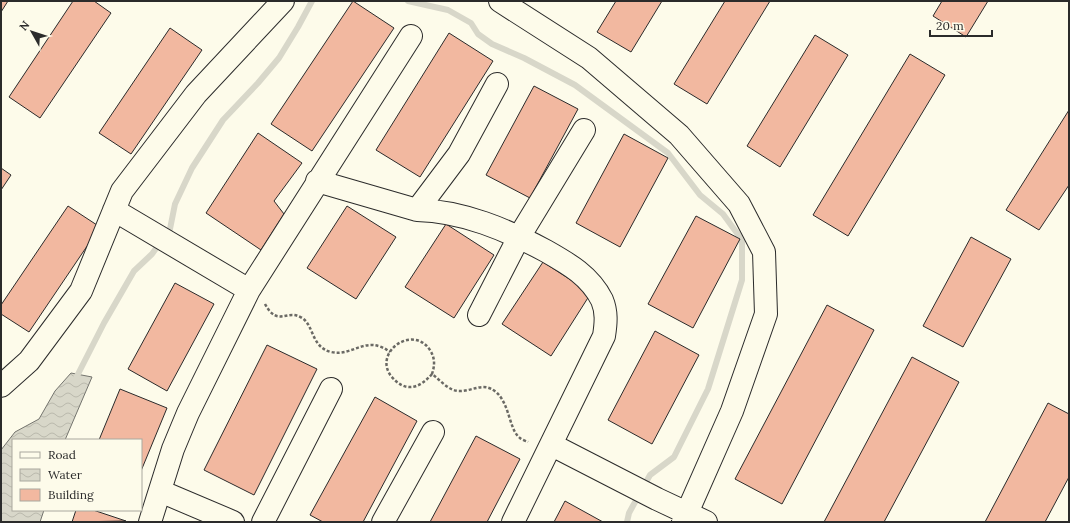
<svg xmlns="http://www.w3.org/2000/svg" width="1070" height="523" font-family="Lora,serif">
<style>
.water{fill:url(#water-waves);stroke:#74746e}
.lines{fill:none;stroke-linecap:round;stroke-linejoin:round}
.stream{stroke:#d8d7c9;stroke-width:6}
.building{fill:#f2b8a0;stroke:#2b2b2b}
.minor-casing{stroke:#2b2b2b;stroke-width:24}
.path{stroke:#6a6964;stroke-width:2.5;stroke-dasharray:3 2;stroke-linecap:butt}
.minor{stroke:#fdfbea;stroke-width:22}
</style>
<defs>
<pattern id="water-waves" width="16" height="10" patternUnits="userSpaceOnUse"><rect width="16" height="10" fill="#d8d7c9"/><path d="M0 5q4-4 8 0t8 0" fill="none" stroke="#bab9ad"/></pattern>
</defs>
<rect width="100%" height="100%" fill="#fdfbea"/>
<path class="water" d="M 71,373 L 92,377 L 65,440 L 13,440 L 13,510 L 44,510 L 40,522 L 1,522 L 1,450 L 15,432 L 39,419 L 55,391 Z"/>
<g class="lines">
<path class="stream" d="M 408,1 L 448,10 L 471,23 L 478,34 L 492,44 L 524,58 L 575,85 L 668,153 L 700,195 L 723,214 L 742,240 L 742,280 L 708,389 L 674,457 L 650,475 L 629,513 L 627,522
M 75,380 L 104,323 L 134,271 L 152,254 L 170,229 L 175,204 L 192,168 L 223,120 L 258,83 L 279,58 L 298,27 L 312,1"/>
</g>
<path class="building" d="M 1,1 L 8,1 L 1,12 Z
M 73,1 L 94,1 L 111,13 L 40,118 L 9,97 Z
M 353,1 L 394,28 L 312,151 L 271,124 Z
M 616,1 L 662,1 L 631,52 L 597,32 Z
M 725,1 L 770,1 L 707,104 L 674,84 Z
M 942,1 L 988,1 L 966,37 L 933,16 Z
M 170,28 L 202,50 L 131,154 L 99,133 Z
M 449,33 L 493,61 L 420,177 L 376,150 Z
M 815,35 L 848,55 L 780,167 L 747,146 Z
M 910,54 L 945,75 L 848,236 L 813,215 Z
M 534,86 L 578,109 L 530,198 L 486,175 Z
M 1069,110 L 1069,185 L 1039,230 L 1006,210 Z
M 258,133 L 302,163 L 274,201 L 284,214 L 261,250 L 206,213 Z
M 624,134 L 668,158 L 620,247 L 576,223 Z
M 1,168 L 11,175 L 1,190 Z
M 68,206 L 100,227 L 29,332 L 1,314 L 1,305 Z
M 347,206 L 396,237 L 356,299 L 307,268 Z
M 696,216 L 740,239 L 693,328 L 648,304 Z
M 446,224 L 494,255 L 454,318 L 405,287 Z
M 971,237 L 1011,259 L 963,347 L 923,326 Z
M 543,262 L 591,293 L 551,356 L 502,324 Z
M 175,283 L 214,304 L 167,391 L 128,369 Z
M 827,305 L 874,330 L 782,504 L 735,479 Z
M 655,331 L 699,355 L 652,444 L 608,420 Z
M 267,345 L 317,369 L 254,495 L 204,470 Z
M 912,357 L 959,382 L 884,522 L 824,522 Z
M 120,389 L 167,408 L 141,471 L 141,440 L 99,440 Z
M 375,397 L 417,421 L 363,522 L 323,522 L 310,515 Z
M 1048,403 L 1069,414 L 1069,477 L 1045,522 L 985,522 Z
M 476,436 L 520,459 L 487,522 L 430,522 Z
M 565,501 L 603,522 L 554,522 Z
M 76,510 L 93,510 L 126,521 L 72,522 Z"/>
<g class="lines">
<defs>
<path id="minor" d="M 500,1 L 589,58 L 679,135 L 739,204 L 764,252 L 766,314 L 732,411 L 683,522
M 317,181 L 417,210 C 463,211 507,230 546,251 C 569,264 590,276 602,300 C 607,312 606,323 604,336 L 513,522
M 114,210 L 249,290
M 417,210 L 459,154 L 497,84
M 479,315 L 519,237 L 584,130
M 1,386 L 29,361 L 81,291 L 122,191 L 196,94 L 283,1
M 552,445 L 657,499 L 706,522
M 160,491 L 233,522
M 150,522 L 173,449 L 188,413 L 249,290 L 411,36
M 263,522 L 331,389
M 383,522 L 433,432"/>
</defs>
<use href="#minor" class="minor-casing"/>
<path class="path" d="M 265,304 C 278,328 287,308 302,318 C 314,325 311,347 331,352 C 353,357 366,334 390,352
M 432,374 C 419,389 405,393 391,376 C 373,352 413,324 430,350 C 435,358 435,365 432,374 C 440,380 448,390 458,391 C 472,392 483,381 496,392 C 510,404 509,430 520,438 C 522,440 526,441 528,442"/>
<use href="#minor" class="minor"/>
</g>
<rect width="1070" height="523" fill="none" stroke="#2b2b2b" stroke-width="4"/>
<rect x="12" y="439" width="130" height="72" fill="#fdfbea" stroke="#a9a89e"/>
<rect x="20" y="452" width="20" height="6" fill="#fdfbea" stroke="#a9a89e"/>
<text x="48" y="459" font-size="12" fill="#2b2b2b">Road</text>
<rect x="20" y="469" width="20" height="12" fill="url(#water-waves)" stroke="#a9a89e"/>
<text x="48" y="479" font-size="12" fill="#2b2b2b">Water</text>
<rect x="20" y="489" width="20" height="12" fill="#f2b8a0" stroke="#a9a89e"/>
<text x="48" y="499" font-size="12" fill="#2b2b2b">Building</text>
<g transform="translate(32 32) rotate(309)" stroke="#fdfbea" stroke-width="3" paint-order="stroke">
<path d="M0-3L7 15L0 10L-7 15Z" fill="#2b2b2b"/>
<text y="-6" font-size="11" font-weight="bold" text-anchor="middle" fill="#2b2b2b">N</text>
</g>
<path d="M930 30v6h62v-6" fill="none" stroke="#2b2b2b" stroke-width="2"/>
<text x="936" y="30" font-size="12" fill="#2b2b2b" stroke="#fdfbea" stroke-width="3" paint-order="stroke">20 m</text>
</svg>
